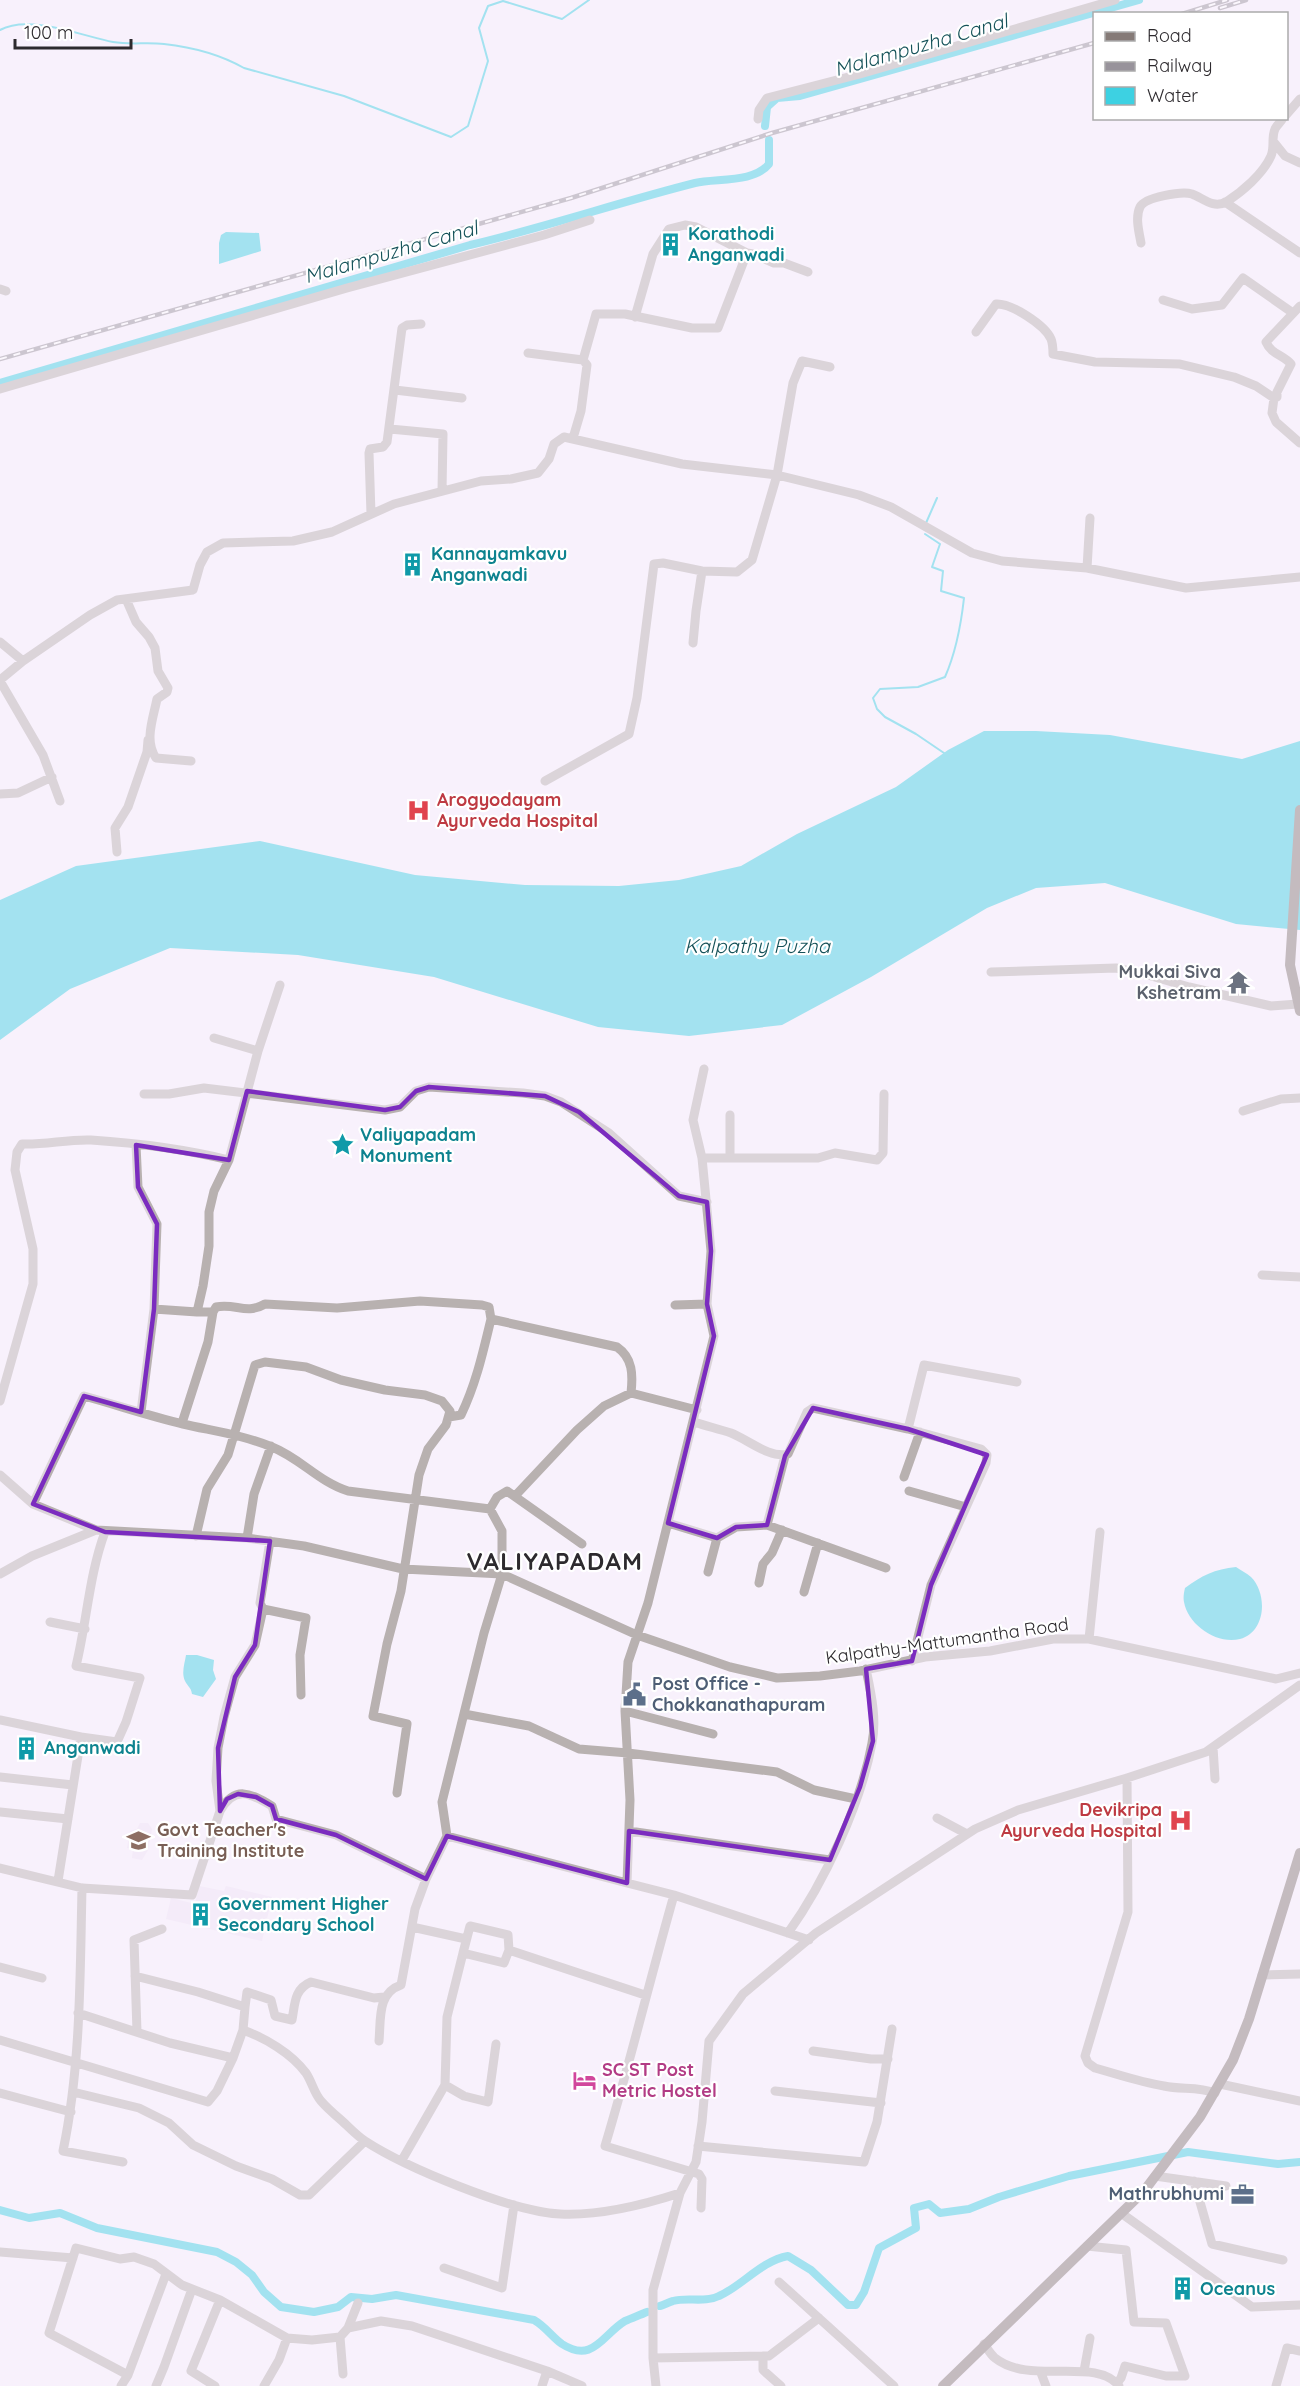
<svg xmlns="http://www.w3.org/2000/svg" width="1300" height="2386" font-family="Quicksand,sans-serif">
<style>
.built{fill:#efe4f6}
.water{fill:#3dd1e2}
.lines{fill:none;stroke-linecap:round;stroke-linejoin:round}
.stream{stroke:#3dd1e2;stroke-width:2}
.canal{stroke:#3dd1e2;stroke-width:8}
.minor{stroke:#b8b1b0;stroke-width:9}
.major{stroke:#857a77;stroke-width:10}
.rail-casing{stroke:#98939b;stroke-width:4.5}
.rail{stroke:#fff;stroke-width:2;stroke-dasharray:7;stroke-linecap:butt}
.marked{fill:none;stroke:#7b2cbf;stroke-width:4.5;stroke-linejoin:round}
.labels{text-anchor:middle;stroke-width:4.5;stroke-linejoin:round;paint-order:stroke}
.culture-label{font-size:18px;font-weight:bold;fill:#0d838f;stroke:#fff;text-anchor:start}
.health-label{font-size:18px;font-weight:bold;fill:#be3a42;stroke:#fff;text-anchor:start}
.worship-label{font-size:18px;font-weight:bold;fill:#5b616d;stroke:#fff;text-anchor:end}
.street-label{font-size:18px;fill:#2d2a2e;stroke:#fff}
.service-label{font-size:18px;font-weight:bold;fill:#4e5e75;stroke:#fff;text-anchor:start}
.education-label{font-size:18px;font-weight:bold;fill:#785e54;stroke:#fff;text-anchor:start}
.hotel-label{font-size:18px;font-weight:bold;fill:#b23c85;stroke:#fff;text-anchor:start}
.water-label{font-size:20px;font-style:italic;fill:#155259;stroke:#fff}
.district-label{font-size:24px;font-weight:bold;letter-spacing:1.5px;fill:#2d2a2e;stroke:#fff}
</style>
<rect width="100%" height="100%" fill="#f8f1fc"/>
<path class="built" d="M 140,1823 L 148,1823 L 152,1829 L 148,1850 L 142,1860 L 132,1858 L 133,1849 L 127,1848 L 130,1831 L 137,1829 Z
M 199,1886 L 224,1891 L 226,1886 L 272,1897 L 262,1941 L 166,1919 L 171,1898 L 195,1904 Z"/>
<path class="water" d="M 226,232 L 259,233 L 261,251 L 219,264 L 219,243 L 221,235 Z
M 984,731 L 1036,731 L 1110,735 L 1242,759 L 1300,741 L 1300,930 L 1236,924 L 1105,883 L 1036,888 L 987,908 L 871,977 L 782,1025 L 689,1036 L 598,1027 L 434,977 L 298,955 L 170,948 L 70,989 L 0,1040 L 0,900 L 76,866 L 260,841 L 415,875 L 525,885 L 619,886 L 679,880 L 741,866 L 797,834 L 896,787 L 948,750 Z
M 1236,1567 C 1240,1570 1247,1573 1251,1577 C 1268,1594 1266,1632 1240,1639 C 1217,1645 1188,1625 1184,1602 C 1183,1598 1184,1592 1185,1588 C 1201,1576 1215,1569 1236,1567 Z
M 186,1655 L 197,1655 L 214,1660 L 213,1670 L 216,1679 L 203,1697 L 192,1694 C 191,1687 188,1687 185,1681 C 181,1673 185,1662 186,1655 Z"/>
<g class="lines">
<path class="stream" d="M 0,30 C 29,14 82,36 113,42 C 130,45 147,42 164,44 C 191,47 221,55 244,68 L 344,96 L 451,137 L 468,126 L 488,61 L 479,28 L 488,6 L 503,1 L 562,19 L 589,0
M 926,523 L 937,498
M 925,534 L 940,544 L 932,567 L 943,571 L 941,591 L 964,598 C 961,625 956,652 945,677 L 918,687 L 880,689 L 873,698 L 877,709 L 885,717 L 916,734 L 944,753"/>
<path class="canal" d="M 765,126 L 767,107 L 777,98 L 800,96 L 1139,0
M 0,383 L 470,245 C 546,227 620,202 695,183 C 717,178 754,183 769,164 L 769,140
M 0,2210 L 29,2218 L 60,2213 L 97,2228 L 217,2252 L 236,2262 L 252,2275 L 264,2292 L 281,2307 L 314,2312 L 338,2307 L 351,2297 L 372,2299 L 396,2295 L 534,2320 C 546,2327 552,2337 562,2344 C 593,2364 602,2335 625,2321 C 632,2318 640,2315 647,2312
M 660,2306 C 664,2305 669,2302 673,2301 C 687,2297 705,2303 719,2296 C 742,2286 761,2261 788,2256 L 811,2270 L 848,2305 L 856,2305 L 864,2292 L 879,2248 L 916,2228 L 914,2208 L 929,2204 L 940,2213 L 969,2209 L 999,2197 L 1069,2176 L 1188,2152 L 1278,2164 L 1300,2162"/>
<path class="minor" d="M 1286,115 L 1300,99
M 758,119 L 759,110 L 767,98 L 860,74 L 1115,0
M 1273,141 L 1285,156 L 1300,163
M 1225,202 L 1300,253
M 1141,243 C 1139,232 1135,217 1140,207 C 1145,197 1182,191 1192,194 C 1203,198 1213,209 1226,202 C 1242,192 1263,174 1271,156 C 1275,147 1271,138 1275,129 C 1276,126 1281,122 1283,118
M 0,289 L 6,291
M 1163,300 L 1192,309 L 1222,305 L 1243,278 L 1293,313
M 635,317 L 653,254 L 669,229 L 685,225 L 696,227 L 747,253 L 753,254 L 774,263 L 784,263 L 808,272
M 976,332 L 996,304 C 1011,303 1045,325 1051,339 C 1053,344 1053,349 1053,354 L 1095,362 L 1180,364 L 1234,377 L 1256,386 L 1274,398 L 1272,413 L 1276,422 L 1300,443
M 528,353 L 583,360
M 0,389 L 347,288 L 544,235 L 590,220
M 395,390 L 462,398
M 1277,397 L 1277,392 L 1291,364 C 1283,355 1271,354 1266,342 L 1300,306
M 390,429 L 443,434 L 442,491
M 573,438 L 581,411 L 587,365 L 583,360 L 596,314 L 625,314 L 692,328 L 718,328 L 747,253
M 371,514 L 369,453 L 370,449 L 383,447 L 387,442 L 402,328 L 407,325 L 421,324
M 1087,568 L 1090,518
M 126,599 L 136,622 L 149,637 L 155,648 L 158,671 L 168,688 L 167,692 L 157,699 C 153,719 144,741 156,758 L 191,761
M 0,642 L 23,661
M 693,643 L 696,611 L 702,571
M 0,680 L 23,661 L 90,615 L 117,600 L 193,590 L 200,565 L 207,552 L 223,543 L 293,541 L 332,532 L 394,504 L 481,481 L 511,479 L 538,473 L 549,459 L 554,444 L 564,437 L 682,464 L 777,475 L 859,495 L 891,507 L 972,553 L 1002,561 L 1087,568 L 1186,588 L 1300,577
M 0,681 L 43,755 L 60,801
M 545,781 L 629,734 L 637,698 L 654,564 L 663,563 L 702,571 L 737,572 L 752,560 L 777,475 L 793,383 L 802,361 L 830,367
M 0,794 L 18,793 L 52,777
M 117,852 L 115,828 L 128,807 L 147,752 L 148,740
M 991,972 L 1116,968 L 1148,975 L 1189,987 L 1271,1006 L 1298,1004
M 214,1038 L 258,1051
M 144,1094 L 169,1094 L 204,1088 L 385,1110 L 400,1107 L 416,1091 L 429,1087 L 523,1093 L 545,1096 L 561,1102 L 609,1133 L 679,1196 L 707,1202
M 1243,1111 L 1281,1099 L 1300,1098
M 136,1145 L 138,1187 L 157,1224 L 154,1309
M 702,1158 L 693,1120 L 704,1069
M 730,1158 L 730,1115
M 229,1160 L 258,1051 L 280,985
M 1262,1275 L 1300,1277
M 675,1305 L 707,1304
M 213,1312 L 216,1307 C 236,1303 246,1315 265,1304 L 337,1308 L 420,1301 L 482,1305 L 489,1307 L 491,1319 L 617,1347 C 633,1358 633,1375 631,1393 L 697,1410
M 0,1401 L 33,1284 L 33,1249 L 15,1170 L 17,1152 L 22,1144 C 45,1145 68,1139 91,1140 C 137,1143 184,1149 229,1160 L 214,1191 L 209,1212 L 209,1246 L 203,1286 L 197,1312 L 154,1309 L 141,1412
M 449,1417 L 461,1415 C 476,1384 483,1352 491,1319
M 694,1422 C 706,1426 719,1429 731,1433 C 747,1439 770,1459 788,1454 L 807,1412 L 813,1408 L 908,1429 L 981,1449 L 987,1455 L 986,1463 L 931,1585 L 912,1661
M 182,1423 L 208,1342 L 213,1312 L 197,1312
M 908,1429 L 924,1365 L 1017,1382
M 785,1456 L 767,1525 L 886,1568
M 0,1475 L 33,1504 L 96,1530
M 904,1477 L 920,1432
M 909,1491 L 966,1507
M 515,1496 L 577,1430 L 604,1406 L 631,1393
M 33,1504 L 84,1396 C 117,1405 149,1416 183,1424 C 213,1431 243,1435 272,1447 C 300,1458 319,1482 348,1491 L 490,1509 L 497,1497 L 507,1491 L 582,1544
M 668,1523 L 717,1538 L 708,1572
M 196,1536 L 207,1489 L 228,1455 L 255,1365 L 265,1362 L 306,1367 L 341,1380 L 385,1390 L 425,1395 L 442,1401 L 450,1411 L 446,1425 L 428,1449 L 419,1475 L 401,1591 L 387,1644 L 373,1716 L 407,1724 L 397,1793
M 247,1538 L 254,1494 L 271,1446
M 717,1538 L 736,1527 L 767,1525
M 0,1574 L 32,1556 L 96,1530 L 247,1538 L 304,1546 L 403,1569 L 502,1574 L 637,1635 L 730,1667 L 777,1678 L 820,1676 L 860,1671 L 925,1657 L 990,1651 L 1053,1639 L 1089,1639 L 1276,1679 L 1300,1673
M 759,1583 L 763,1564 L 772,1553 L 782,1530
M 804,1592 L 818,1543
M 263,1609 L 306,1618 L 300,1655 L 301,1695
M 50,1622 L 85,1629
M 1089,1639 L 1100,1532
M 625,1711 L 713,1734
M 464,1714 L 529,1726 L 579,1749 L 628,1753 L 777,1772 L 814,1790 L 856,1799
M 0,1720 L 81,1737 L 58,1881
M 81,1737 L 117,1742 L 126,1722 L 140,1678 L 76,1666 C 87,1621 89,1575 105,1532
M 1213,1747 L 1215,1779
M 0,1777 L 73,1785
M 1127,1778 L 1128,1912 L 1085,2056 L 1088,2063 L 1095,2068 C 1117,2074 1140,2082 1164,2086 C 1181,2090 1198,2086 1215,2093
M 220,1811 L 216,1781 L 218,1748 L 224,1717 L 235,1677 L 255,1645 L 263,1609 L 260,1603 L 270,1541
M 0,1812 L 68,1819
M 937,1818 L 967,1834
M 629,1831 L 830,1860
M 447,1836 L 442,1802 L 484,1633 L 502,1574 L 502,1531 L 490,1509
M 0,1868 L 82,1888 L 192,1895 L 220,1811 C 235,1785 250,1793 272,1806 L 276,1819 L 336,1835 L 426,1879
M 82,1888 C 80,1975 81,2065 63,2151 L 123,2162
M 674,1895 L 809,1940
M 412,1927 L 466,1939
M 788,1933 C 824,1883 861,1804 872,1743 C 877,1719 871,1693 866,1669
M 509,1950 L 508,1935 L 470,1926 L 463,1953 L 504,1963 L 509,1950 L 645,1995
M 0,1967 L 42,1978
M 1262,1975 L 1300,1974
M 135,1976 L 198,1992 L 245,2007 L 243,2030
M 245,2007 L 247,1992 L 271,2000 L 275,2016 L 292,2020 C 295,2004 294,1989 311,1982 L 374,1998 L 384,1997
M 78,2013 L 170,2043 L 233,2058 L 243,2030 C 265,2038 291,2053 306,2073 C 312,2082 314,2093 321,2101 C 327,2108 334,2114 341,2120 C 349,2127 356,2135 365,2141 C 405,2167 512,2212 560,2214 C 600,2216 643,2205 680,2193
M 137,2032 L 134,1940 L 162,1929
M 0,2040 L 208,2102 L 217,2091 L 233,2058
M 379,2041 C 381,2019 377,1993 401,1985 L 415,1909 L 426,1879 L 447,1836 L 627,1883
M 813,2051 L 871,2059 L 888,2059
M 1220,2084 L 1300,2101
M 445,2085 L 447,2017 L 463,1953
M 775,2091 L 881,2103
M 73,2092 L 139,2108 L 169,2123 L 193,2145 L 236,2166 L 272,2179 L 300,2195 L 309,2195 L 365,2141
M 0,2093 L 71,2112
M 698,2146 L 864,2162 L 877,2122 L 892,2029
M 402,2160 L 445,2085 L 464,2096 L 488,2102 L 496,2044
M 1155,2176 L 1226,2186
M 1194,2181 L 1212,2244 L 1283,2260
M 701,2208 L 702,2179 L 699,2174 L 605,2146 C 630,2063 650,1979 674,1895 L 627,1883 L 630,1800 L 625,1711 L 628,1662 L 648,1603 L 714,1336 L 707,1304 L 711,1251 L 702,1158 L 818,1158 L 835,1153 L 877,1160 L 883,1153 L 884,1094
M 1121,2213 L 1252,2307 L 1300,2305
M 1087,2246 L 1126,2250 L 1134,2322 L 1166,2323 L 1185,2376 L 1166,2376 L 1125,2366 L 1121,2378 L 1117,2383
M 0,2252 L 73,2258
M 444,2268 L 502,2288 L 514,2205
M 779,2282 L 894,2386
M 348,2328 L 381,2321 L 412,2326 L 547,2371 L 582,2386
M 340,2337 L 343,2374
M 984,2344 C 987,2348 991,2355 995,2358 C 1030,2386 1096,2356 1119,2386
M 763,2356 L 763,2370 L 781,2386
M 653,2358 L 769,2356 L 819,2318
M 1084,2371 L 1090,2338
M 1041,2373 L 1046,2386
M 128,2375 L 166,2274
M 121,2386 L 128,2375 L 49,2333 L 76,2248 L 120,2259 L 134,2257 L 154,2264 L 182,2285 L 220,2300 L 287,2338 L 312,2340 L 340,2337 L 348,2328 L 358,2303
M 156,2386 L 164,2367 L 192,2289
M 215,2386 L 191,2371 L 220,2300
M 264,2386 L 279,2360 L 287,2338
M 542,2386 L 547,2371
M 656,2386 L 653,2358 L 653,2290 L 680,2193 L 696,2162 L 702,2122 L 709,2041 L 743,1994 L 816,1933 L 975,1829 L 1018,1810 L 1127,1778 L 1206,1752 L 1300,1685
M 1276,2386 L 1287,2348 L 1300,2351"/>
<path class="major" d="M 1300,810 L 1290,965 L 1300,1011
M 943,2386 L 1144,2191 L 1200,2117 L 1233,2060 L 1249,2019 L 1300,1853"/>
<defs>
<path id="rail" d="M 1220,8 L 1246,0
M 1182,14 L 1227,0
M 0,359 L 571,198 L 772,133 L 1094,43"/>
</defs>
<use href="#rail" class="rail-casing"/>
<use href="#rail" class="rail"/>
</g>
<path d="M0 0H1300V2386H0ZM 429,1087 L 545,1096 L 579,1112 L 679,1196 L 707,1202 L 711,1251 L 707,1304 L 714,1336 L 668,1523 L 717,1538 L 736,1527 L 767,1525 L 785,1456 L 813,1408 L 908,1429 L 987,1455 L 931,1585 L 912,1661 L 866,1669 L 873,1741 L 860,1787 L 830,1860 L 629,1831 L 627,1883 L 447,1836 L 426,1879 L 336,1835 L 276,1819 L 272,1806 L 256,1797 L 238,1794 L 227,1799 L 220,1811 L 218,1748 L 235,1677 L 255,1645 L 270,1541 L 105,1532 L 33,1504 L 84,1396 L 141,1412 L 154,1309 L 157,1224 L 138,1187 L 136,1145 L 229,1160 L 247,1091 L 385,1110 L 400,1107 L 416,1091 Z" fill="#f8f1fc" fill-opacity=".55" fill-rule="evenodd"/>
<path class="marked" d="M 429,1087 L 545,1096 L 579,1112 L 679,1196 L 707,1202 L 711,1251 L 707,1304 L 714,1336 L 668,1523 L 717,1538 L 736,1527 L 767,1525 L 785,1456 L 813,1408 L 908,1429 L 987,1455 L 931,1585 L 912,1661 L 866,1669 L 873,1741 L 860,1787 L 830,1860 L 629,1831 L 627,1883 L 447,1836 L 426,1879 L 336,1835 L 276,1819 L 272,1806 L 256,1797 L 238,1794 L 227,1799 L 220,1811 L 218,1748 L 235,1677 L 255,1645 L 270,1541 L 105,1532 L 33,1504 L 84,1396 L 141,1412 L 154,1309 L 157,1224 L 138,1187 L 136,1145 L 229,1160 L 247,1091 L 385,1110 L 400,1107 L 416,1091 Z"/>
<defs>
<symbol id="building-bare" viewBox="-9 -9 18 18"><path d="M-4-6H4V6H1V3H-1V6H-4ZM-2.5-4.3h1.7v1.8h-1.7ZM.8-4.3h1.7v1.8H.8ZM-2.5-1h1.7V.8h-1.7ZM.8-1h1.7V.8H.8Z" fill="#0f9aa8" stroke="#fff" stroke-width="2.5" paint-order="stroke"/></symbol>
<symbol id="hospital-bare" viewBox="-9 -9 18 18"><path d="M-5-5h3v3.5h4V-5h3V5h-3V1.5h-4V5h-3Z" fill="#e0444e" stroke="#fff" stroke-width="2.5" paint-order="stroke"/></symbol>
<symbol id="temple-bare" viewBox="-9 -9 18 18"><path d="M0-6L5-2H3V0L6.5 2.5H4V6H1.5V3h-3V6H-4V2.5H-6.5L-3 0V-2H-5Z" fill="#6b7280" stroke="#fff" stroke-width="2.5" paint-order="stroke"/></symbol>
<symbol id="sight-bare" viewBox="-9 -9 18 18"><path d="M0-6L1.8-2.2L6-1.7L2.9 1.2L3.7 5.4L0 3.3L-3.7 5.4L-2.9 1.2L-6-1.7L-1.8-2.2Z" fill="#0f9aa8" stroke="#fff" stroke-width="2.5" paint-order="stroke"/></symbol>
<symbol id="civic-bare" viewBox="-9 -9 18 18"><path d="M-.6-6.5H3V-4.5H.6V-3L4-1V1h2V6H-6V1h2V-1L-.6-3ZM-1.2 2.5V6h2.4V2.5Z" fill="#5c6f8a" stroke="#fff" stroke-width="2.5" paint-order="stroke"/></symbol>
<symbol id="university-bare" viewBox="-9 -9 18 18"><path d="M0-5L7-2L0 1L-7-2ZM-4 1L0 2.5L4 1V4Q0 6-4 4Z" fill="#8d6e63" stroke="#fff" stroke-width="2.5" paint-order="stroke"/></symbol>
<symbol id="hotel-bare" viewBox="-9 -9 18 18"><path d="M-6-4.5h1.5V1H6V5H4.5V3h-9V5H-6ZM-4 0a1.8 1.8 0 1 1 3.6 0ZM.5 0V-2.5h3Q6-2.5 6 0Z" fill="#d1479c" stroke="#fff" stroke-width="2.5" paint-order="stroke"/></symbol>
<symbol id="office-bare" viewBox="-9 -9 18 18"><path d="M-6-3h4V-5.5h4V-3h4V5H-6ZM-1-4.5V-3h2v-1.5ZM-6 0V1H6V0Z" fill="#5c6f8a" stroke="#fff" stroke-width="2.5" paint-order="stroke"/></symbol>
</defs>
<g fill-rule="evenodd">
<use href="#building-bare" x="654" y="228" width="33" height="33"/>
<use href="#building-bare" x="396" y="548" width="33" height="33"/>
<use href="#hospital-bare" x="402" y="794" width="33" height="33"/>
<use href="#temple-bare" x="1222" y="966" width="33" height="33"/>
<use href="#sight-bare" x="326" y="1128" width="33" height="33"/>
<use href="#civic-bare" x="618" y="1678" width="33" height="33"/>
<use href="#building-bare" x="10" y="1732" width="33" height="33"/>
<use href="#hospital-bare" x="1164" y="1804" width="33" height="33"/>
<use href="#university-bare" x="122" y="1824" width="33" height="33"/>
<use href="#building-bare" x="184" y="1898" width="33" height="33"/>
<use href="#hotel-bare" x="568" y="2064" width="33" height="33"/>
<use href="#office-bare" x="1226" y="2178" width="33" height="33"/>
<use href="#building-bare" x="1166" y="2272" width="33" height="33"/>
</g>
<g class="labels">
<g class="culture-label">
<text x="688" y="240">Korathodi<tspan x="688" dy="21">Anganwadi</tspan></text>
<text x="431" y="560">Kannayamkavu<tspan x="431" dy="21">Anganwadi</tspan></text>
<text x="360" y="1141">Valiyapadam<tspan x="360" dy="21">Monument</tspan></text>
<text x="44" y="1754">Anganwadi</text>
<text x="218" y="1910">Government Higher<tspan x="218" dy="21">Secondary School</tspan></text>
<text x="1200" y="2295">Oceanus</text>
</g>
<g class="health-label">
<text x="437" y="806">Arogyodayam<tspan x="437" dy="21">Ayurveda Hospital</tspan></text>
<text x="1162" y="1816" text-anchor="end">Devikripa<tspan x="1162" dy="21">Ayurveda Hospital</tspan></text>
</g>
<g class="worship-label">
<text x="1221" y="978">Mukkai Siva<tspan x="1221" dy="21">Kshetram</tspan></text>
</g>
<g class="street-label">
<text transform="translate(947 1641) rotate(-8)" y="6">Kalpathy-Mattumantha Road</text>
</g>
<g class="service-label">
<text x="652" y="1690">Post Office -<tspan x="652" dy="21">Chokkanathapuram</tspan></text>
<text x="1224" y="2200" text-anchor="end">Mathrubhumi</text>
</g>
<g class="education-label">
<text x="157" y="1836">Govt Teacher's<tspan x="157" dy="21">Training Institute</tspan></text>
</g>
<g class="hotel-label">
<text x="602" y="2076">SC ST Post<tspan x="602" dy="21">Metric Hostel</tspan></text>
</g>
<g class="water-label">
<text transform="translate(921 45) rotate(-16)" y="7">Malampuzha Canal</text>
<text transform="translate(391 252) rotate(-16)" y="7">Malampuzha Canal</text>
<text x="757" y="953">Kalpathy Puzha</text>
</g>
<g class="district-label">
<text x="555" y="1570">VALIYAPADAM</text>
</g>
</g>
<rect x="1093" y="12" width="195" height="108" fill="#ffffff" stroke="#abaaab" stroke-width="1.5"/>
<rect x="1105" y="32" width="30" height="9" fill="#857a77" stroke="#abaaab" stroke-width="1.5"/>
<text x="1147" y="42" font-size="18" fill="#2d2a2e">Road</text>
<rect x="1105" y="62" width="30" height="9" fill="#98939b" stroke="#abaaab" stroke-width="1.5"/>
<text x="1147" y="72" font-size="18" fill="#2d2a2e">Railway</text>
<rect x="1105" y="87" width="30" height="18" fill="#3dd1e2" stroke="#abaaab" stroke-width="1.5"/>
<text x="1147" y="102" font-size="18" fill="#2d2a2e">Water</text>
<path d="M15 39v9h116v-9" fill="none" stroke="#2d2a2e" stroke-width="3"/>
<text x="24" y="39" font-size="18" fill="#2d2a2e" stroke="#ffffff" stroke-width="4.5" paint-order="stroke">100 m</text>
</svg>
